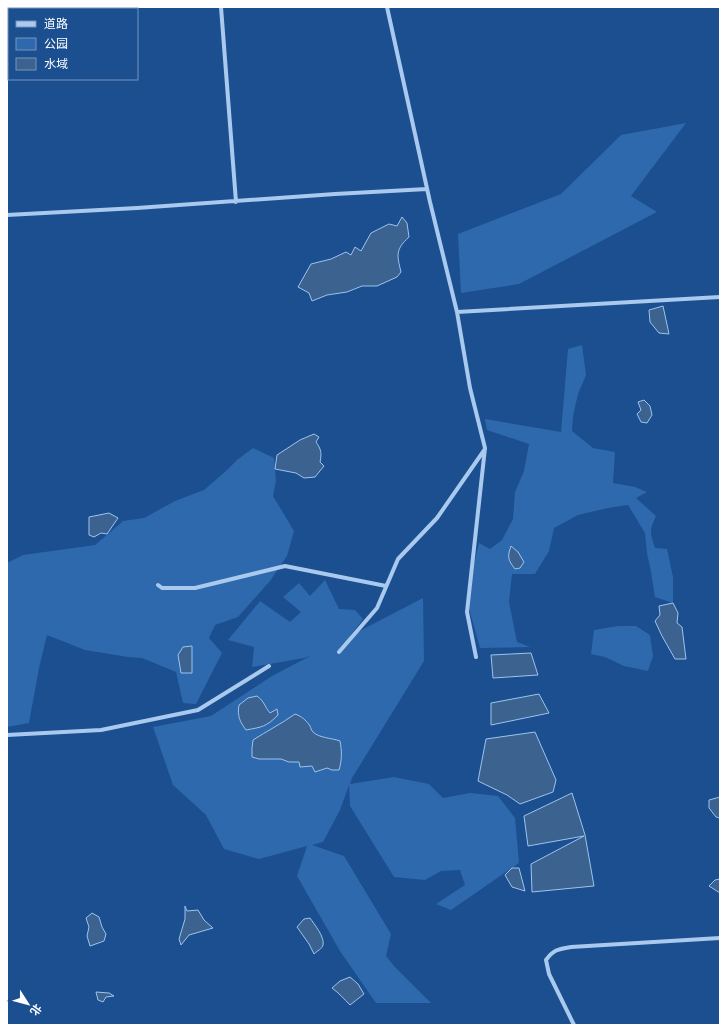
<svg xmlns="http://www.w3.org/2000/svg" width="727" height="1032" font-family="'Nunito Sans','Noto Sans SC',sans-serif">
<style>
.green{fill:#2e69ad}
.water{fill:#3c6290;stroke:#9cc4f0}
.lines{fill:none;stroke-linecap:round;stroke-linejoin:round}
.minor{stroke:#a9c9ee;stroke-width:4}
</style>
<rect width="100%" height="100%" fill="#1b4f8f"/>
<path class="green" d="M 686,123 L 631,196 L 657,212 L 519,284 L 461,293 L 458,234 L 561,194 L 621,135 Z
M 582,345 L 586,375 L 578,394 L 573,416 L 572,431 L 593,448 L 615,452 L 613,483 L 635,487 L 647,492 L 636,498 L 656,516 C 649,531 650,532 655,548 L 667,549 L 673,577 L 673,603 L 655,597 L 651,572 L 647,553 L 645,533 L 628,505 L 608,508 L 578,515 L 554,528 L 549,551 L 535,574 L 512,574 L 509,602 L 517,642 L 530,647 L 480,648 L 468,605 L 475,560 L 479,543 L 490,549 L 502,540 L 513,519 L 515,492 L 524,471 L 529,444 L 487,430 L 485,419 L 561,432 L 568,349 Z
M 253,448 L 274,458 L 276,481 L 273,496 L 294,531 L 287,556 L 270,581 L 238,617 L 215,625 L 209,638 L 222,653 L 196,704 L 183,703 L 176,672 L 142,658 L 128,657 L 85,650 L 47,635 L 39,668 L 29,723 L 7,727 L 7,563 L 23,555 L 95,545 L 123,521 L 144,518 L 175,501 L 204,490 L 226,471 L 237,460 Z
M 325,580 L 339,609 L 355,610 L 363,619 L 350,636 L 423,598 L 424,661 L 352,778 L 350,784 L 394,777 L 429,784 L 443,798 L 470,793 L 498,796 L 515,818 L 519,863 L 451,910 L 436,904 L 465,885 L 460,870 L 441,871 L 425,880 L 394,877 L 350,806 L 349,785 L 340,810 L 323,842 L 312,845 L 344,856 L 391,934 L 386,956 L 394,966 L 431,1003 L 376,1003 L 340,951 L 297,876 L 307,846 L 259,859 L 224,849 L 206,815 L 173,785 L 153,727 L 211,716 L 272,676 L 312,655 L 304,658 L 252,667 L 254,647 L 228,640 L 260,601 L 290,622 L 301,612 L 283,597 L 299,583 L 310,596 Z
M 618,626 L 636,626 L 650,635 L 653,656 L 648,671 L 624,666 L 605,657 L 591,654 L 594,630 Z"/>
<path class="water" d="M 402,217 L 407,223 L 409,237 C 395,250 397,255 401,272 L 397,277 L 377,286 L 362,286 L 347,292 L 327,295 L 312,301 L 309,293 L 298,287 L 311,264 L 331,259 L 346,252 L 351,255 L 355,247 L 361,251 L 371,233 L 389,224 L 397,226 Z
M 663,306 L 669,334 L 659,333 L 650,322 L 649,310 Z
M 644,400 L 650,406 L 652,415 L 647,423 L 641,422 L 637,414 L 641,410 L 638,402 Z
M 314,434 L 319,437 L 316,442 C 321,449 322,453 320,462 L 324,466 L 315,477 L 304,478 L 296,473 L 275,469 L 277,455 L 300,440 Z
M 109,513 L 118,518 L 107,534 L 101,533 L 94,537 L 89,535 L 89,517 Z
M 511,546 L 518,552 L 524,562 L 520,568 L 515,569 C 508,560 507,557 511,546 Z
M 673,603 L 678,613 L 677,623 L 682,627 L 686,659 L 675,659 L 662,636 L 655,621 L 660,615 L 659,606 Z
M 192,646 L 192,673 L 181,673 L 178,655 L 183,647 Z
M 531,653 L 538,675 L 493,678 L 491,655 Z
M 539,694 L 549,713 L 491,725 L 491,703 Z
M 257,696 C 265,702 264,706 270,713 L 277,709 L 278,715 C 266,727 262,727 246,730 C 240,722 237,716 239,705 L 248,698 Z
M 295,714 C 301,716 306,720 310,726 C 311,728 311,730 313,732 C 319,738 332,738 340,741 C 342,751 342,760 339,770 L 332,770 L 327,768 L 315,772 L 312,766 L 300,767 L 299,762 L 289,762 L 281,759 L 259,759 L 252,757 L 252,748 L 253,740 C 267,731 281,724 295,714 Z
M 535,732 L 556,780 L 553,792 L 520,804 L 507,795 L 478,781 L 486,739 Z
M 572,793 L 585,835 L 594,886 L 532,892 L 531,864 L 584,836 L 528,846 L 524,816 Z
M 720,797 L 720,818 L 716,817 L 709,808 L 709,800 Z
M 512,868 L 519,868 L 525,891 L 512,887 L 505,875 Z
M 720,879 L 720,893 L 709,886 L 715,880 Z
M 185,906 L 187,911 L 198,910 L 204,920 L 213,928 L 189,935 L 181,945 L 179,939 L 185,919 Z
M 92,913 L 99,917 L 102,927 L 106,934 L 104,941 L 90,946 L 87,936 L 89,927 L 86,918 Z
M 310,918 C 314,924 325,937 323,945 C 322,949 317,951 314,954 L 309,944 L 297,927 L 304,919 Z
M 350,977 L 358,984 L 364,994 L 350,1005 C 344,999 339,993 332,988 L 340,981 Z
M 96,992 L 109,993 L 114,996 L 106,997 L 103,1002 L 98,1000 Z"/>
<g class="lines">
<path class="minor" d="M 221,7 L 236,202
M 387,7 L 430,202 L 457,312 L 470,388 L 485,448 L 467,612 L 476,657
M 7,215 L 137,208 L 335,194 L 427,189
M 457,312 L 720,297
M 158,585 L 162,588 L 195,588 L 285,566 L 386,586
M 339,652 L 377,608 L 398,559 L 437,518 L 485,449
M 7,735 L 101,730 L 198,710 L 269,666
M 574,1025 L 549,974 L 546,960 C 554,949 559,949 571,947 L 720,938"/>
</g>
<rect width="727" height="1032" fill="none" stroke="#ffffff" stroke-width="16"/>
<rect x="8" y="8" width="130" height="72" fill="#1b4f8f" stroke="#7695bc"/>
<rect x="16" y="21" width="20" height="6" fill="#a9c9ee" stroke="#7695bc"/>
<text x="44" y="28" font-size="12" fill="#ffffff">道路</text>
<rect x="16" y="38" width="20" height="12" fill="#2e69ad" stroke="#7695bc"/>
<text x="44" y="48" font-size="12" fill="#ffffff">公园</text>
<rect x="16" y="58" width="20" height="12" fill="#3c6290" stroke="#7695bc"/>
<text x="44" y="68" font-size="12" fill="#ffffff">水域</text>
<g transform="translate(28 1004) rotate(126)" stroke="#1b4f8f" stroke-width="3" paint-order="stroke">
<path d="M0-3L7 15L0 10L-7 15Z" fill="#ffffff"/>
<text y="-6" font-size="11" font-weight="bold" text-anchor="middle" fill="#ffffff">北</text>
</g>
</svg>
